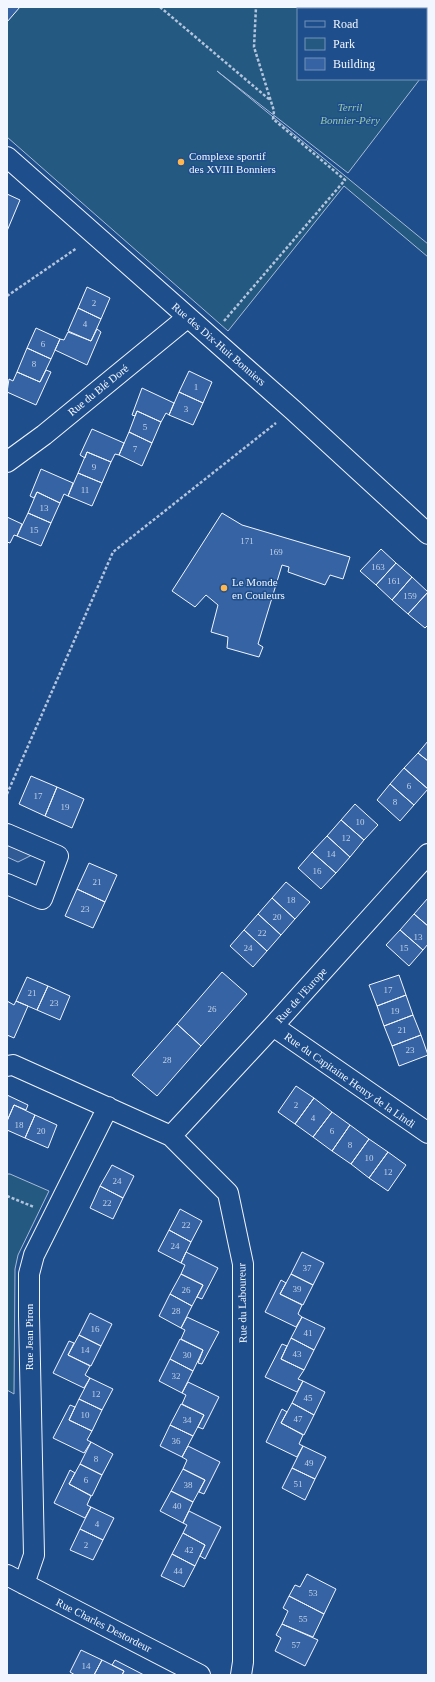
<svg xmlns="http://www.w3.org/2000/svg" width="435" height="1682" font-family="Georgia,serif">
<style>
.green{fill:#245a82;stroke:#a8bbd7}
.parking{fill:#305b95;stroke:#a8bbd7}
.building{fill:#3563a3;stroke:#f2f6ff}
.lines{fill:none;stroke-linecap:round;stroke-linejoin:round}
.street-casing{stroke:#f2f6ff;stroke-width:22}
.path{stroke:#b3c4dc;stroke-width:2.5;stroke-dasharray:3 2;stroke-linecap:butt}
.street{stroke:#1f4e8c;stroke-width:20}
.poi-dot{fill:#ffb74d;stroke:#1f4e8c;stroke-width:1.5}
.labels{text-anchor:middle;stroke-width:3;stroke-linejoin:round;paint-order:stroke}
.number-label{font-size:9px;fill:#c3d1e8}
.park-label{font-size:11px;font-style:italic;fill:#97c8a6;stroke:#1f4e8c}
.poi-label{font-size:11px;fill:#f2f6ff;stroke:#1f4e8c;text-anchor:start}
.street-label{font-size:11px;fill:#f2f6ff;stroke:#1f4e8c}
</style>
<rect width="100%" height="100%" fill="#1f4e8c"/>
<path class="green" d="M 7,7 L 428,7 L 428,69 L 426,72 L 426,9 L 298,9 L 298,79 L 420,79 L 348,173 L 217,71 L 428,244 L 428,257 L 344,186 L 228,331 L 7,137 Z
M 7,1174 L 10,1174 L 49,1191 L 18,1255 L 15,1269 L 14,1394 L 7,1390 Z"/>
<path class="parking" d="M 7,842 L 34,854 L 18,862 L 7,857 Z"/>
<path class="building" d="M 7,7 L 20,7 L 7,22 Z
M 7,194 L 20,200 L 7,231 Z
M 87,287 L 110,298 L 101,319 L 78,308 Z
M 78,308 L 101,319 L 91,341 L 68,331 Z
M 36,328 L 60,339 L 51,359 L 27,348 Z
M 97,329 L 101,332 L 87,365 L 55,350 L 60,339 L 64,340 L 68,332 L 91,341 Z
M 27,348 L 51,359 L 40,382 L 17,372 Z
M 46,370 L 51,372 L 36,405 L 7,392 L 9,379 L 13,381 L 17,372 L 40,382 Z
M 189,371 L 212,382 L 203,403 L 179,392 Z
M 142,388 L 174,403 L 169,415 L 166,413 L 161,422 L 137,411 L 135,416 L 132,415 Z
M 179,392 L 203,403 L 193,425 L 169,415 Z
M 137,411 L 161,422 L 152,443 L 129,432 Z
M 92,429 L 124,443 L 119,455 L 115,454 L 111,462 L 87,452 L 85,458 L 80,455 Z
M 129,432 L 152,443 L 142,466 L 119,455 Z
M 87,452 L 111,462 L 102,483 L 78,473 Z
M 41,469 L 73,483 L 68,496 L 64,494 L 60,503 L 37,492 L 34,498 L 30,496 Z
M 78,473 L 102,483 L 92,506 L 68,496 Z
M 37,492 L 60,503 L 51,523 L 28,513 Z
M 28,513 L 51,523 L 41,546 L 17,536 Z
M 222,513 L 242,525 L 350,557 L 343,579 L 330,575 L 325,585 L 288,572 L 289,567 L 282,565 L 258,644 L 263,647 L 259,657 L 227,648 L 228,637 L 211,632 L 218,605 L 206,595 L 195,607 L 172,591 Z
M 7,517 L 22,524 L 17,536 L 14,535 L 10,543 L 7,542 Z
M 381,549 L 396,563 L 376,585 L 360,571 Z
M 396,563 L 412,577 L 392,600 L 376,585 Z
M 412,577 L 428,592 L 408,614 L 392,600 Z
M 428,592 L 428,625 L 425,628 L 408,614 Z
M 428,741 L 428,761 L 418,753 Z
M 418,753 L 428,761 L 428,789 L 404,768 Z
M 404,768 L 428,789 L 414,805 L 390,784 Z
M 31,776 L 57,787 L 45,816 L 19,804 Z
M 390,784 L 414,805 L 400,821 L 377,800 Z
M 57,787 L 84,799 L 72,828 L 45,816 Z
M 355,804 L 378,825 L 364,840 L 341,820 Z
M 341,820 L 364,840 L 350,857 L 327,836 Z
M 327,836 L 350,857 L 336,873 L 312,852 Z
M 312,852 L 336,873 L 321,889 L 298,868 Z
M 89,863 L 117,875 L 105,902 L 77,889 Z
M 286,882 L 310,902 L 295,919 L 272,898 Z
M 77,889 L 105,902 L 93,928 L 65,916 Z
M 272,898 L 295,919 L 281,935 L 258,914 Z
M 428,898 L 428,926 L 414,914 Z
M 258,914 L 281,935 L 267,951 L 244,930 Z
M 414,914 L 428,926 L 428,944 L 423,950 L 400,930 Z
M 244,930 L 267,951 L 253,967 L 230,946 Z
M 400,930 L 423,950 L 409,966 L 386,945 Z
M 222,972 L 247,994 L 201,1046 L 177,1024 Z
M 399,975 L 406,995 L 377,1006 L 369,985 Z
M 27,977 L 48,986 L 37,1010 L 16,1001 Z
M 48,986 L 70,996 L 60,1020 L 37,1010 Z
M 406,995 L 413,1015 L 384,1026 L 377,1006 Z
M 7,1001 L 14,1005 L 16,1001 L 28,1006 L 14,1038 L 7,1035 Z
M 413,1015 L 421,1035 L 392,1046 L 384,1026 Z
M 177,1024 L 201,1046 L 157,1096 L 132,1075 Z
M 421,1035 L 428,1055 L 399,1066 L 392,1046 Z
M 296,1086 L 314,1098 L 295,1124 L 278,1112 Z
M 7,1095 L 28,1105 L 26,1110 L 14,1105 L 7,1121 Z
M 314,1098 L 332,1112 L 313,1137 L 295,1124 Z
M 14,1105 L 35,1115 L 25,1138 L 7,1130 L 7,1121 Z
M 332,1112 L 350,1125 L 332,1151 L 313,1137 Z
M 35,1115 L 57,1125 L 48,1148 L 25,1138 Z
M 350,1125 L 369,1139 L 351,1164 L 332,1151 Z
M 369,1139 L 388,1152 L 369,1178 L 351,1164 Z
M 388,1152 L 406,1165 L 388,1191 L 369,1178 Z
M 112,1165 L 134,1176 L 123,1198 L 100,1186 Z
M 100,1186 L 123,1198 L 113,1219 L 90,1208 Z
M 180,1209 L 202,1221 L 191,1242 L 169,1230 Z
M 169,1230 L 191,1242 L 181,1263 L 158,1251 Z
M 186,1252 L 218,1268 L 202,1299 L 197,1297 L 203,1285 L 181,1274 L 185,1265 L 181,1263 Z
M 302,1252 L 324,1263 L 313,1285 L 291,1274 Z
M 181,1274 L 203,1285 L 192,1306 L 170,1294 Z
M 291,1274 L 313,1285 L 303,1305 L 280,1294 Z
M 281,1280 L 286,1283 L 280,1294 L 302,1305 L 298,1314 L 302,1317 L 296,1327 L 265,1312 Z
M 170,1294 L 192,1306 L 181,1328 L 159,1316 Z
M 90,1313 L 112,1324 L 101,1346 L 79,1335 Z
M 187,1317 L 219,1332 L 202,1364 L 198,1363 L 203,1350 L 181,1339 L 185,1330 L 181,1328 Z
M 302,1317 L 325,1328 L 314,1350 L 291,1338 Z
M 79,1335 L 101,1346 L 91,1366 L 68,1355 Z
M 291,1338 L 314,1350 L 304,1370 L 281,1359 Z
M 180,1339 L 203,1350 L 193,1371 L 170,1359 Z
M 69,1341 L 74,1343 L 68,1355 L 90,1366 L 85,1375 L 90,1378 L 84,1388 L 53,1373 Z
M 282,1344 L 287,1346 L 281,1359 L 304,1370 L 298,1379 L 303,1381 L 297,1392 L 265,1377 Z
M 170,1359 L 193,1371 L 182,1393 L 159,1381 Z
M 90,1378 L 113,1389 L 102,1410 L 79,1399 Z
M 303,1381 L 325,1392 L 314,1415 L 292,1403 Z
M 188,1382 L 219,1397 L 203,1429 L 198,1427 L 204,1415 L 182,1404 L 186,1395 L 182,1393 Z
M 79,1399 L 102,1410 L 92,1431 L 69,1420 Z
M 292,1403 L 314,1415 L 304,1435 L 281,1423 Z
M 181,1404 L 204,1415 L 193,1436 L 170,1425 Z
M 70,1405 L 75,1407 L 69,1420 L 92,1431 L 87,1440 L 91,1442 L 84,1453 L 53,1438 Z
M 282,1409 L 287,1412 L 281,1423 L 303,1435 L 299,1444 L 303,1446 L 297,1457 L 266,1442 Z
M 170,1425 L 193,1436 L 182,1457 L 160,1446 Z
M 91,1442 L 113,1454 L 102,1475 L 80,1464 Z
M 188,1446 L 220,1462 L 204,1494 L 199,1492 L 205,1480 L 183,1469 L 187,1460 L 182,1457 Z
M 303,1446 L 326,1457 L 315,1479 L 292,1468 Z
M 80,1464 L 102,1475 L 92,1496 L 69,1484 Z
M 292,1468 L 315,1479 L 305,1500 L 282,1488 Z
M 183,1469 L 205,1480 L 193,1502 L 171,1491 Z
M 70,1470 L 75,1473 L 69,1484 L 91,1496 L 87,1505 L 91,1507 L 85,1518 L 54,1503 Z
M 171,1491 L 193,1502 L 183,1523 L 160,1511 Z
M 91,1507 L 114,1518 L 103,1540 L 80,1529 Z
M 189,1511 L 221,1527 L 205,1559 L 200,1556 L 205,1545 L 183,1533 L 187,1525 L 183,1523 Z
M 80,1529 L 103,1540 L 93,1560 L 70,1550 Z
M 183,1533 L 205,1545 L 195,1566 L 172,1554 Z
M 172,1554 L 195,1566 L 184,1587 L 161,1576 Z
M 307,1574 L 336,1589 L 324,1614 L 289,1596 L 295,1585 L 300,1587 Z
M 289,1596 L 324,1614 L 313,1637 L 282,1624 L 288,1611 L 283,1608 Z
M 282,1624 L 318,1640 L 305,1666 L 275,1651 L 281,1638 L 276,1635 Z
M 81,1650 L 102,1660 L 94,1675 L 75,1675 L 70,1672 Z
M 102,1660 L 124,1671 L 122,1675 L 94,1675 Z
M 115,1660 L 144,1675 L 122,1675 L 124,1671 L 112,1665 Z"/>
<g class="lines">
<defs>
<path id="street" d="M 7,157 L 293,410 L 428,534
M 7,462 L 44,435 L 188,317
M 7,834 L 58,856 L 42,899 L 7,884
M 273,1026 L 428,1133
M 7,1066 L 13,1065 L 171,1136 L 228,1193 L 243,1264 L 243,1662 L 241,1675
M 171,1136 L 273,1026 L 428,854
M 7,1575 L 200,1675
M 24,1584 L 34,1555 L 29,1316 L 29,1274 L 34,1255 L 108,1107"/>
</defs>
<use href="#street" class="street-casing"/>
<path class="path" d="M 160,7 L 270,100
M 7,296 L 77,248
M 224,321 L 345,180 L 273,119 L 274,111 L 254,47 L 256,7
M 7,794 L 113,552 L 276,423
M 7,1196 L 34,1207"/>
<use href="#street" class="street"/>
</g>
<g class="poi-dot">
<circle cx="181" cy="162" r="4"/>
<circle cx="224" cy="588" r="4"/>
</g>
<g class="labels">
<g class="number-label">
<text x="94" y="306">2</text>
<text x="85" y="327">4</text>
<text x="43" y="347">6</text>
<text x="34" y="367">8</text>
<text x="196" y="390">1</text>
<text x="186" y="412">3</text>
<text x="145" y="430">5</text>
<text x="135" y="452">7</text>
<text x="94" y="470">9</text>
<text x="85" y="493">11</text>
<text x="44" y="511">13</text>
<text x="34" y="533">15</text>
<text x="247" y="544">171</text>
<text x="276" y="555">169</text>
<text x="378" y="570">163</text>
<text x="394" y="584">161</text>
<text x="410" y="599">159</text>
<text x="409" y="789">6</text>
<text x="38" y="799">17</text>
<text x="395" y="805">8</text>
<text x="65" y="810">19</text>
<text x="360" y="825">10</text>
<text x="346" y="841">12</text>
<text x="331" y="857">14</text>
<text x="317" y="874">16</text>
<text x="97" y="885">21</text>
<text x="291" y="903">18</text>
<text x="85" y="912">23</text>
<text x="277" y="920">20</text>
<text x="262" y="936">22</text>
<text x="418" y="940">13</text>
<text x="248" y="951">24</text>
<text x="404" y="951">15</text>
<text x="388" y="993">17</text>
<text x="32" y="996">21</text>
<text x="54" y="1006">23</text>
<text x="212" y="1012">26</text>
<text x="395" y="1014">19</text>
<text x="402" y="1033">21</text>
<text x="410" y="1053">23</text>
<text x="167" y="1063">28</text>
<text x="296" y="1108">2</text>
<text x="313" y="1121">4</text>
<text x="19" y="1128">18</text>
<text x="41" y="1134">20</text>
<text x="332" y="1134">6</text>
<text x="350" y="1148">8</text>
<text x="369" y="1161">10</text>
<text x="388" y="1175">12</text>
<text x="117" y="1184">24</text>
<text x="107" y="1206">22</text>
<text x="186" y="1228">22</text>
<text x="175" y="1249">24</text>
<text x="307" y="1271">37</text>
<text x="297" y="1292">39</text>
<text x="186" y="1293">26</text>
<text x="176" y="1314">28</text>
<text x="95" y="1332">16</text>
<text x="308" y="1336">41</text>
<text x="85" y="1353">14</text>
<text x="297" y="1357">43</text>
<text x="187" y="1358">30</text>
<text x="176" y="1379">32</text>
<text x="96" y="1397">12</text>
<text x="308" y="1401">45</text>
<text x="85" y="1418">10</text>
<text x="298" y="1422">47</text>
<text x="187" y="1423">34</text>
<text x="176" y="1444">36</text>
<text x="96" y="1462">8</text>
<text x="309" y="1466">49</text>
<text x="86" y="1483">6</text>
<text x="298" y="1487">51</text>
<text x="188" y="1488">38</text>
<text x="177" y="1509">40</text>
<text x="97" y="1527">4</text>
<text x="86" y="1548">2</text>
<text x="189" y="1553">42</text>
<text x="178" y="1574">44</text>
<text x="313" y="1596">53</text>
<text x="303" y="1622">55</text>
<text x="296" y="1648">57</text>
<text x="86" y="1669">14</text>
</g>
<g class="park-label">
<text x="350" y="111">Terril<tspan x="350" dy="13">Bonnier-Péry</tspan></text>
</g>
<g class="poi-label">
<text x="189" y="160">Complexe sportif<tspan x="189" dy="13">des XVIII Bonniers</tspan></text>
<text x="232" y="586">Le Monde<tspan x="232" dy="13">en Couleurs</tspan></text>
</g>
<g class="street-label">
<text transform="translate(219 344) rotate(41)" y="4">Rue des Dix-Huit Bonniers</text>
<text transform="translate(98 390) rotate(-39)" y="4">Rue du Blé Doré</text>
<text transform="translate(301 995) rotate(-48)" y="4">Rue de l'Europe</text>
<text transform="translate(350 1080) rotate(35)" y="4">Rue du Capitaine Henry de la Lindi</text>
<text transform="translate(242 1303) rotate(-91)" y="4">Rue du Laboureur</text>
<text transform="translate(29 1337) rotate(-90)" y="4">Rue Jean Piron</text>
<text transform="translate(104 1625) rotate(27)" y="4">Rue Charles Destordeur</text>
</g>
</g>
<rect width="435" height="1682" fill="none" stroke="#f2f6ff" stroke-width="16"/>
<rect x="297" y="8" width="130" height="72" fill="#1f4e8c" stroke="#7391ba"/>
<rect x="305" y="21" width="20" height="6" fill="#1f4e8c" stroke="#7391ba"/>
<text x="333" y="28" font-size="12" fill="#f2f6ff">Road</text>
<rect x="305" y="38" width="20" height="12" fill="#245a82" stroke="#7391ba"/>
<text x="333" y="48" font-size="12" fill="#f2f6ff">Park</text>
<rect x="305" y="58" width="20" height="12" fill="#3563a3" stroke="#7391ba"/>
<text x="333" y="68" font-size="12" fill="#f2f6ff">Building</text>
</svg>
